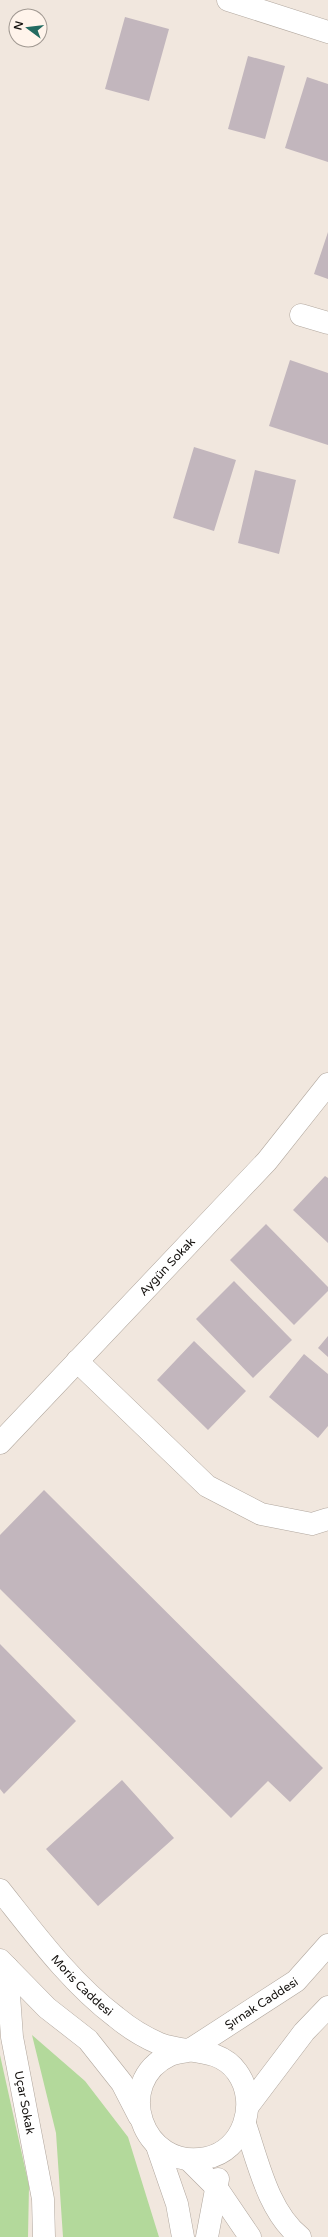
<svg xmlns="http://www.w3.org/2000/svg" width="328" height="2237" font-family="'Varela Round',sans-serif">
<style>
.green{fill:#b3d99b}
.building{fill:#c2b6bd}
.lines{fill:none;stroke-linecap:round;stroke-linejoin:round}
.minor-casing{stroke:#b1a79e;stroke-width:23}
.tertiary-casing{stroke:#b1a79e;stroke-width:23}
.minor{stroke:#fff;stroke-width:22}
.tertiary{stroke:#fff;stroke-width:22}
.labels{text-anchor:middle;stroke-width:4;stroke-linejoin:round;paint-order:stroke}
.street-label{font-size:12px;fill:#13100d;stroke:#fff4eb}
</style>
<rect width="100%" height="100%" fill="#f1e7de"/>
<path class="green" d="M 32,2035 L 85,2081 L 128,2137 L 159,2237 L 63,2237 L 56,2133 Z
M 0,2055 L 29,2186 L 28,2237 L 0,2237 Z"/>
<path class="building" d="M 125,17 L 169,29 L 149,101 L 105,89 Z
M 248,56 L 285,66 L 265,139 L 228,129 Z
M 307,77 L 328,84 L 328,162 L 285,148 Z
M 328,232 L 328,279 L 314,274 Z
M 290,360 L 328,373 L 328,445 L 269,426 Z
M 194,447 L 236,460 L 214,531 L 173,518 Z
M 255,470 L 296,480 L 279,554 L 238,543 Z
M 325,1176 L 328,1178 L 328,1243 L 293,1210 Z
M 266,1224 L 328,1287 L 328,1291 L 294,1325 L 230,1260 Z
M 234,1281 L 292,1340 L 253,1378 L 196,1319 Z
M 328,1336 L 328,1357 L 318,1348 Z
M 194,1341 L 246,1391 L 208,1430 L 157,1380 Z
M 304,1354 L 328,1374 L 328,1426 L 318,1438 L 269,1397 Z
M 44,1490 L 323,1768 L 290,1802 L 268,1781 L 231,1818 L 0,1589 L 0,1535 Z
M 0,1644 L 76,1721 L 4,1794 L 0,1789 Z
M 122,1780 L 174,1838 L 98,1906 L 46,1849 Z"/>
<g class="lines">
<defs>
<g id="minor">
<path d="M 228,0 L 328,32"/>
<path d="M 301,315 L 328,323"/>
<path d="M 77,1361 L 207,1486 L 261,1514 L 312,1524 L 328,1519"/>
<path id="s1" d="M 0,1443 L 267,1161 L 328,1084"/>
<path id="s2" d="M 7,1967 L 12,2037 L 43,2199 L 44,2237"/>
</g>
<g id="tertiary">
<path id="s3" d="M 0,1890 C 35,1934 71,1983 116,2017 C 128,2027 146,2038 160,2044 C 186,2054 219,2046 237,2072 C 259,2102 244,2151 206,2158 C 142,2171 112,2082 170,2055 C 175,2053 182,2052 188,2051 L 296,1981 L 328,1945"/>
<path d="M 0,1960 L 47,2008 L 88,2040 L 122,2083 L 139,2116"/>
<path d="M 248,2106 L 304,2032 L 328,2007"/>
<path d="M 245,2124 C 258,2162 268,2211 300,2237"/>
<path d="M 157,2146 L 177,2204 L 183,2237"/>
<path d="M 189,2160 L 216,2187 L 250,2237"/>
<path d="M 207,2237 L 218,2179"/>
</g>
</defs>
<use href="#minor" class="minor-casing"/>
<use href="#tertiary" class="tertiary-casing"/>
<use href="#minor" class="minor"/>
<use href="#tertiary" class="tertiary"/>
</g>
<g class="labels">
<g class="street-label">
<text dy="4" stroke="none"><textPath href="#s1" startOffset="243">Aygün Sokak</textPath></text>
<text dy="4" stroke="none"><textPath href="#s3" startOffset="126">Moris Caddesi</textPath></text>
<text dy="4" stroke="none"><textPath href="#s3" startOffset="682">Şırnak Caddesi</textPath></text>
<text dy="4" stroke="none"><textPath href="#s2" startOffset="137">Uçar Sokak</textPath></text>
</g>
</g>
<g transform="translate(28 28) rotate(285)"><circle r="19" fill="#fff4eb" stroke="#a19992"/>
<path d="M0-3L7 15L0 10L-7 15Z" fill="#236b61"/>
<text y="-6" font-size="11" font-weight="bold" text-anchor="middle" fill="#13100d">N</text>
</g>
</svg>
